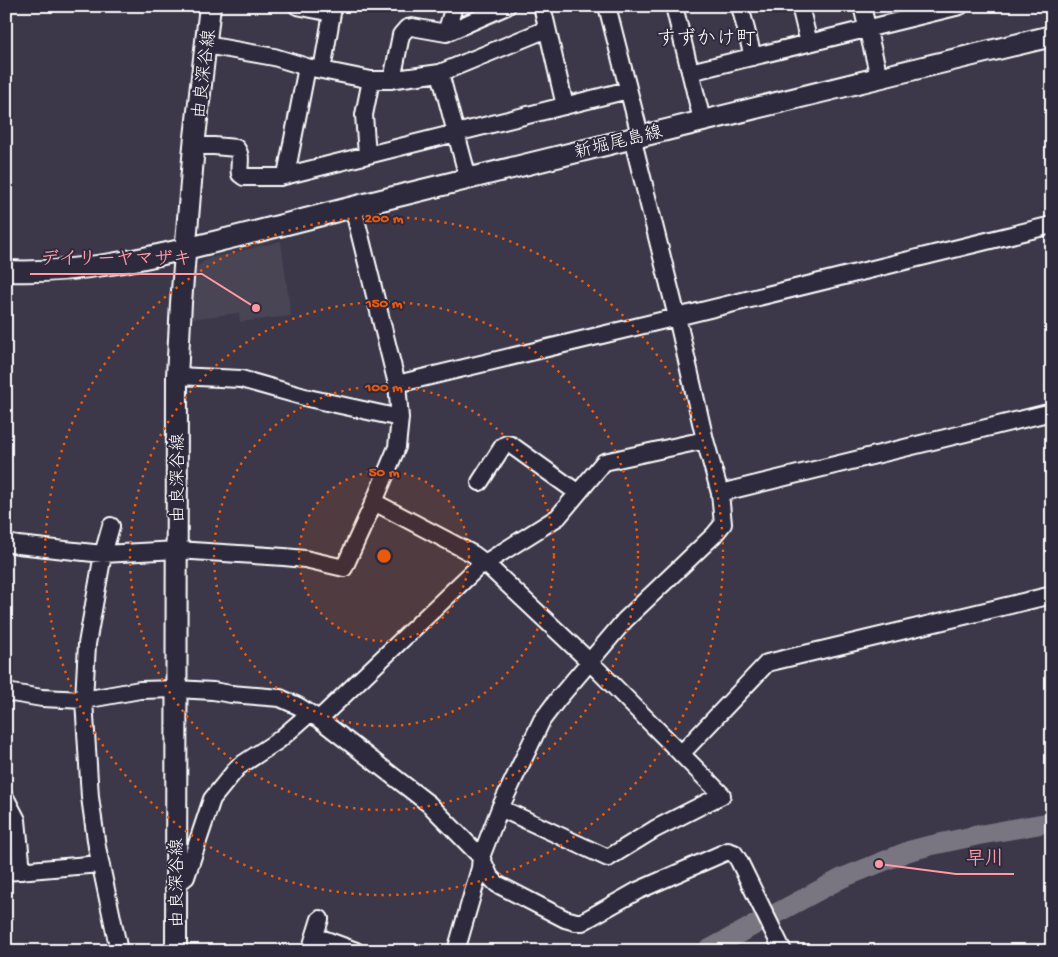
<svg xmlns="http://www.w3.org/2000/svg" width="1058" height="957" font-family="'Gochi Hand','Klee One',sans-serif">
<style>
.built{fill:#494455}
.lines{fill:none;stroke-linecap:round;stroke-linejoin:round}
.river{stroke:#797682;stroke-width:20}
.minor-casing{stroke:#fff;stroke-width:20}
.major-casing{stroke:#fff;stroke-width:24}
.minor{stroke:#2f2a3d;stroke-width:16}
.major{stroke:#2f2a3d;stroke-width:20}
.ring{fill:none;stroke:#e8590c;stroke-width:2.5;stroke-dasharray:2.5 5}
.labels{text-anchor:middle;stroke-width:4;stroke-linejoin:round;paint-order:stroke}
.street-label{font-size:18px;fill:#fff;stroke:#2f2a3d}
.quarter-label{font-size:20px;fill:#fff;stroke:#2f2a3d}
.centre{fill:#e8590c;stroke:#2f2a3d;stroke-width:2.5}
.ring-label{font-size:15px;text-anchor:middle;font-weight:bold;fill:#e8590c;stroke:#2f2a3d;stroke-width:4;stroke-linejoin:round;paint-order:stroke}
.leader{fill:none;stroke:#ff9aa2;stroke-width:2}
.callout-dot{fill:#ff9aa2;stroke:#2f2a3d;stroke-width:2}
.callout-label{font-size:19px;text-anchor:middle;font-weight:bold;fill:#ff9aa2;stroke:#2f2a3d;stroke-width:4;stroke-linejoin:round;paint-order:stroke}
</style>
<rect width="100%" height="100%" fill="#3c3749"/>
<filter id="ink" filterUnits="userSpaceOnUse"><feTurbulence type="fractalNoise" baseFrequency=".02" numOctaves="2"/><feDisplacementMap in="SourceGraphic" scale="10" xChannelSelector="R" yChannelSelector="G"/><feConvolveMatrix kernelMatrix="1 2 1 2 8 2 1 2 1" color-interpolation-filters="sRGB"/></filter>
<g filter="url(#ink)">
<path class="built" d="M 281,241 L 291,316 L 240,322 L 239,313 L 191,319 L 194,269 L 207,259 Z"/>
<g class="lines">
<path class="river" d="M 706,951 L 842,878 L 909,851 L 928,846 L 979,835 L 1052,822"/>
<defs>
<path id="minor" d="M 297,6 L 332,13 L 322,70
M 542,6 L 565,106
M 607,6 L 640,135
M 674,6 L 702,120
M 740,6 L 753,57
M 800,6 L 809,43
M 862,6 L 879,77
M 446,33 L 454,6
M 206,45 L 274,57 L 307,67 L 371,80 L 389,80 L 440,73 L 547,29
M 690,72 L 960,6
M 440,73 L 468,178
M 392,80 L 401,35 L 407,28 L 412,27 L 446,33 L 507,6
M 194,146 L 214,146 L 236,148 C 243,156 238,165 240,174 L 244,177 L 280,177 L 628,90
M 367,155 L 364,115 L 371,80
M 286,175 L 307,67
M 177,376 L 241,379 L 308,398 L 400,418
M 397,384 L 677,317 L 1052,225
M 480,482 L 503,446 L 507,444 L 511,445 L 578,493
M 720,493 L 1052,412
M 374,502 L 473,554 L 485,563 L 590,662 L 722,795 L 655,829 L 608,858 L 500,808
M 111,526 L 103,554 L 87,644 L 84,700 L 90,797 L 97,847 L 119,951
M 6,543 L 18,545 L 103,554 L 177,550 L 284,557 L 305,559 L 344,568 L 374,502 L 397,447 L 400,418 L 397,384 L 353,207
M 6,692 L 42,698 L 84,700 L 140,690 L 176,689 L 213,691 L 231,694 L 280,698 L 298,706 L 319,719 L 429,804 L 481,857 L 490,877 L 497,884 L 565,919 L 576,922 L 582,922 L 637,891 L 728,851 L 734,853 L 739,861 L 783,951
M 319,719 L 477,568 L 558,517 L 604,462 L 705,440
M 681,754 L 767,663 L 1052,595
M 6,799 L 17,820 L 22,871
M 6,872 L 100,864
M 176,885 L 186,877 L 212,799 L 238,767 L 279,740 L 309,714
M 315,936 L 356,951
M 310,951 L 320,919
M 456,951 L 480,868 L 481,857 L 500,808 L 542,720 L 558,699 L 625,620 L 714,535 L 723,524 L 720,493 L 705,440 L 677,317 L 632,137"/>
<path id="major" d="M 6,271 C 77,274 146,259 214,242 C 277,227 339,210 402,195 C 618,141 835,88 1052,36
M 176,951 L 177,376 L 181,303 L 194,146 L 210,6"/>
</defs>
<use href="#minor" class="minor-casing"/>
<use href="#major" class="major-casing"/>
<use href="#minor" class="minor"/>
<use href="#major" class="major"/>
</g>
</g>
<circle cx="384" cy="556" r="85" fill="#e8590c" fill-opacity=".12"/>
<g class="ring">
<circle cx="384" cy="556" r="85"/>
<circle cx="384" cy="556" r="170"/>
<circle cx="384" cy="556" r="254"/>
<circle cx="384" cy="556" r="339"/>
</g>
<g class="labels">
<g class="street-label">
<text transform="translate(203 74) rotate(-83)" y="6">由良深谷線</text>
<text transform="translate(618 141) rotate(-14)" y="6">新堀尾島線</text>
<text transform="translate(177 478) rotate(-90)" y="6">由良深谷線</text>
<text transform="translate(176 883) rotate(-90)" y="6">由良深谷線</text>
</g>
<g class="quarter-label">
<text x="706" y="44">すずかけ町</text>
</g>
</g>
<circle cx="384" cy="556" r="8" class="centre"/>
<g class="ring-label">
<text x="384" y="222">200 m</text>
<text x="384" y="307">150 m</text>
<text x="384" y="391">100 m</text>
<text x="384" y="476">50 m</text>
</g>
<path class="leader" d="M256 308L202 274H30M879 864L956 874H1014"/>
<g class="callout-dot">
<circle cx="256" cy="308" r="5"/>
<circle cx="879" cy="864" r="5"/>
</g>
<g class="callout-label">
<text x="116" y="264">デイリーヤマザキ</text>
<text x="985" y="864">早川</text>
</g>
<rect width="1058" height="957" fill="none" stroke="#2f2a3d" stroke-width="25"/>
<rect x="12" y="12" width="1033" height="932" fill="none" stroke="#fff" stroke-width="2" filter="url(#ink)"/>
</svg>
